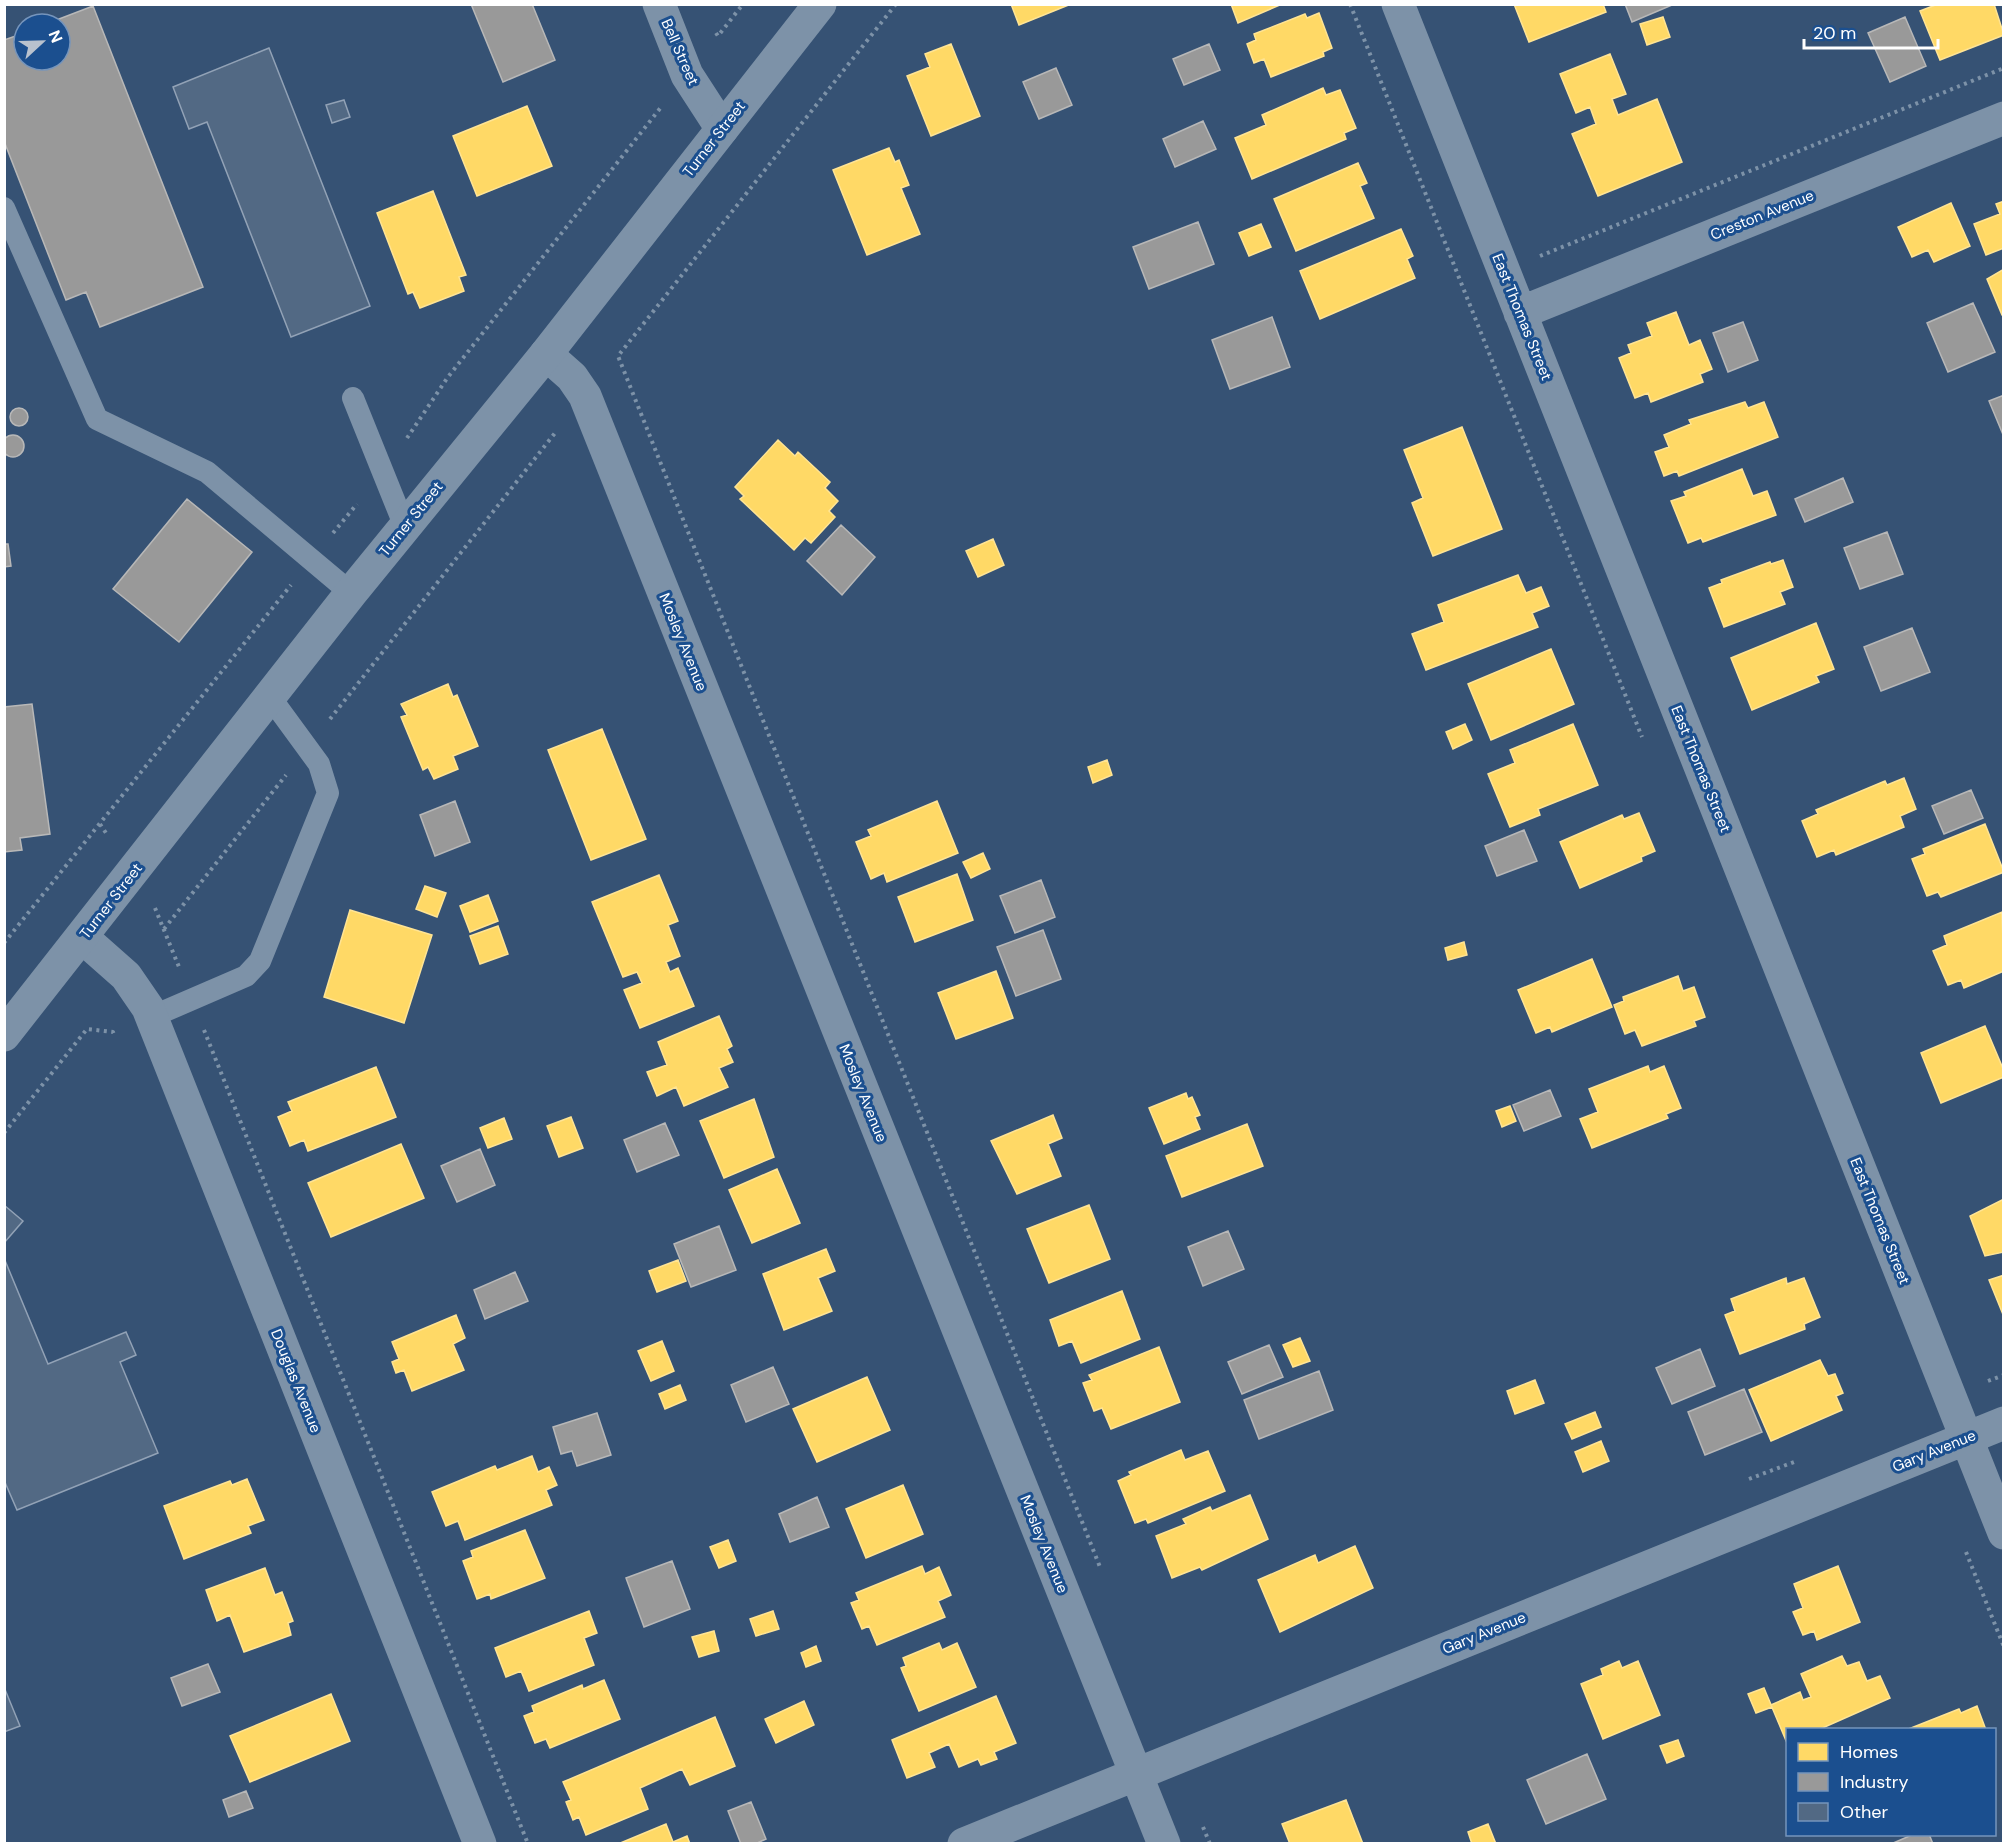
<svg xmlns="http://www.w3.org/2000/svg" width="2008" height="1848" font-family="'DM Sans',sans-serif">
<style>
.homes{fill:#ffd966;stroke:#ffe494;stroke-width:1.5}
.industry{fill:#999;stroke:#b8b8b8;stroke-width:1.5}
.building{fill:#526984;stroke:#92a2b6;stroke-width:1.5}
.lines{fill:none;stroke-linecap:round;stroke-linejoin:round}
.path{stroke:#7d92a8;stroke-width:4;stroke-dasharray:3 4.5;stroke-linecap:butt}
.service{stroke:#7d92a8;stroke-width:22}
.minor{stroke:#7d92a8;stroke-width:33}
.tertiary{stroke:#7d92a8;stroke-width:33}
.labels{text-anchor:middle;stroke-width:6;stroke-linejoin:round;paint-order:stroke}
.street-label{font-size:15px;fill:#fff;stroke:#1b4f8f}
</style>
<rect width="100%" height="100%" fill="#365274"/>
<path class="homes" d="M 1011,4 L 1071,4 L 1019,25 Z
M 1231,4 L 1282,4 L 1238,23 Z
M 1514,4 L 1603,4 L 1606,12 L 1529,42 Z
M 1938,4 L 1994,4 L 2004,35 L 1940,60 L 1920,11 Z
M 1319,13 L 1332,48 L 1323,52 L 1324,56 L 1271,77 L 1264,59 L 1254,63 L 1247,44 L 1256,40 L 1254,34 L 1305,14 L 1307,18 Z
M 1663,17 L 1670,37 L 1647,45 L 1640,24 Z
M 951,44 L 980,116 L 931,136 L 907,76 L 930,67 L 925,54 Z
M 1610,54 L 1626,94 L 1612,99 L 1618,115 L 1657,99 L 1682,162 L 1598,196 L 1572,134 L 1596,124 L 1590,107 L 1576,113 L 1560,74 Z
M 1323,88 L 1326,95 L 1340,90 L 1356,128 L 1344,133 L 1346,139 L 1252,179 L 1235,138 L 1266,125 L 1262,115 Z
M 527,106 L 552,166 L 477,196 L 453,136 Z
M 889,148 L 895,162 L 899,160 L 909,185 L 901,188 L 920,234 L 867,255 L 833,170 Z
M 1358,163 L 1367,183 L 1360,186 L 1374,218 L 1296,251 L 1274,199 Z
M 433,191 L 466,275 L 459,277 L 464,291 L 420,308 L 413,292 L 408,294 L 377,213 Z
M 2004,201 L 2004,248 L 1986,255 L 1974,224 L 2000,214 L 1996,204 Z
M 1951,203 L 1970,246 L 1934,262 L 1928,250 L 1912,257 L 1898,227 Z
M 1261,224 L 1271,247 L 1249,256 L 1239,233 Z
M 1401,229 L 1413,256 L 1407,259 L 1415,278 L 1320,319 L 1300,271 Z
M 2004,269 L 2004,315 L 2002,315 L 1987,279 Z
M 1676,312 L 1689,345 L 1700,340 L 1712,369 L 1700,374 L 1703,382 L 1651,402 L 1648,393 L 1635,398 L 1619,358 L 1631,353 L 1628,345 L 1652,336 L 1647,323 Z
M 1745,402 L 1748,408 L 1764,402 L 1778,437 L 1679,476 L 1677,471 L 1664,476 L 1655,452 L 1669,447 L 1664,435 L 1691,424 L 1689,420 Z
M 1462,427 L 1502,529 L 1433,556 L 1412,503 L 1423,498 L 1404,450 Z
M 778,440 L 795,456 L 798,452 L 830,482 L 825,488 L 838,501 L 829,511 L 835,517 L 811,543 L 805,538 L 794,550 L 740,499 L 744,496 L 735,487 Z
M 1742,469 L 1753,496 L 1767,491 L 1776,515 L 1703,542 L 1701,538 L 1688,543 L 1671,501 L 1686,496 L 1684,492 Z
M 993,539 L 1004,565 L 978,577 L 966,551 Z
M 1783,560 L 1793,587 L 1780,592 L 1785,604 L 1724,627 L 1709,588 L 1722,583 L 1721,580 L 1770,562 L 1771,564 Z
M 1518,575 L 1526,593 L 1541,587 L 1549,606 L 1532,613 L 1538,627 L 1426,670 L 1412,634 L 1444,622 L 1438,605 Z
M 1816,623 L 1834,669 L 1816,676 L 1819,682 L 1752,710 L 1731,658 Z
M 1551,649 L 1574,704 L 1491,740 L 1468,684 Z
M 448,684 L 453,697 L 457,695 L 478,746 L 453,756 L 458,769 L 434,779 L 428,767 L 423,770 L 401,717 L 407,715 L 401,704 Z
M 1465,724 L 1472,740 L 1453,749 L 1446,732 Z
M 1573,724 L 1598,785 L 1538,809 L 1540,815 L 1510,827 L 1488,774 L 1515,763 L 1510,750 Z
M 602,729 L 646,839 L 591,860 L 548,750 Z
M 1107,760 L 1112,775 L 1093,783 L 1088,767 Z
M 1904,778 L 1916,809 L 1900,816 L 1904,827 L 1836,855 L 1834,850 L 1817,857 L 1802,821 L 1818,814 L 1816,810 L 1885,781 L 1887,785 Z
M 937,801 L 958,853 L 887,882 L 884,873 L 871,879 L 856,842 L 871,836 L 868,830 Z
M 1639,813 L 1655,851 L 1641,857 L 1642,861 L 1580,888 L 1560,842 L 1622,815 L 1624,819 Z
M 1985,824 L 2004,872 L 1941,897 L 1938,892 L 1927,896 L 1912,859 L 1925,854 L 1923,849 Z
M 983,853 L 990,869 L 971,878 L 963,862 Z
M 957,874 L 973,920 L 915,942 L 898,897 Z
M 659,875 L 678,921 L 668,925 L 680,956 L 666,962 L 670,972 L 678,968 L 694,1006 L 640,1028 L 624,990 L 642,983 L 637,972 L 623,977 L 592,902 Z
M 425,886 L 446,893 L 437,917 L 416,909 Z
M 488,895 L 498,921 L 470,932 L 460,906 Z
M 350,910 L 432,935 L 404,1023 L 324,997 Z
M 2002,912 L 2004,971 L 1964,988 L 1961,980 L 1948,985 L 1933,951 L 1947,945 L 1944,936 Z
M 498,926 L 508,954 L 480,964 L 470,936 Z
M 1464,942 L 1467,955 L 1448,960 L 1445,948 Z
M 1592,959 L 1612,1007 L 1552,1032 L 1550,1027 L 1536,1033 L 1518,990 Z
M 996,971 L 1013,1018 L 956,1039 L 938,993 Z
M 1678,976 L 1683,991 L 1694,987 L 1705,1017 L 1694,1021 L 1696,1026 L 1642,1046 L 1635,1030 L 1625,1034 L 1614,1005 L 1624,1001 L 1623,997 Z
M 719,1016 L 732,1046 L 727,1049 L 733,1062 L 719,1068 L 728,1087 L 684,1106 L 676,1087 L 657,1096 L 647,1072 L 667,1065 L 658,1042 Z
M 1985,1026 L 2004,1071 L 2004,1077 L 1941,1103 L 1921,1053 Z
M 1648,1066 L 1650,1072 L 1664,1066 L 1681,1108 L 1666,1114 L 1668,1118 L 1592,1148 L 1580,1119 L 1598,1112 L 1589,1089 Z
M 376,1067 L 396,1117 L 308,1151 L 304,1140 L 290,1146 L 278,1117 L 292,1111 L 288,1102 Z
M 1186,1093 L 1188,1099 L 1192,1097 L 1200,1115 L 1195,1117 L 1200,1129 L 1164,1144 L 1149,1108 Z
M 754,1099 L 774,1157 L 724,1178 L 700,1121 Z
M 1510,1106 L 1516,1121 L 1502,1127 L 1496,1111 Z
M 1053,1115 L 1062,1138 L 1048,1144 L 1061,1176 L 1017,1194 L 991,1141 Z
M 571,1117 L 583,1148 L 559,1157 L 547,1126 Z
M 504,1118 L 512,1139 L 488,1148 L 480,1128 Z
M 1247,1124 L 1263,1166 L 1182,1197 L 1166,1156 Z
M 401,1144 L 424,1198 L 331,1237 L 308,1183 Z
M 777,1169 L 800,1223 L 752,1243 L 729,1190 Z
M 2004,1199 L 2004,1252 L 1985,1256 L 1970,1216 Z
M 1089,1205 L 1110,1259 L 1049,1283 L 1027,1229 Z
M 826,1249 L 835,1271 L 818,1278 L 832,1311 L 784,1330 L 763,1274 Z
M 678,1260 L 686,1281 L 657,1292 L 649,1271 Z
M 2004,1275 L 2004,1317 L 1989,1280 Z
M 1786,1278 L 1787,1284 L 1804,1278 L 1820,1317 L 1804,1324 L 1805,1329 L 1740,1354 L 1725,1315 L 1735,1311 L 1731,1299 Z
M 1122,1291 L 1140,1339 L 1081,1363 L 1072,1341 L 1059,1346 L 1050,1320 Z
M 456,1315 L 465,1338 L 453,1344 L 464,1370 L 412,1391 L 404,1370 L 396,1373 L 392,1362 L 399,1359 L 392,1342 Z
M 1300,1338 L 1310,1361 L 1293,1367 L 1283,1345 Z
M 662,1341 L 674,1371 L 651,1381 L 638,1351 Z
M 1159,1347 L 1180,1402 L 1111,1429 L 1102,1408 L 1094,1411 L 1083,1383 L 1092,1380 L 1089,1375 Z
M 1820,1360 L 1828,1376 L 1835,1374 L 1843,1393 L 1836,1396 L 1842,1410 L 1771,1441 L 1749,1390 Z
M 867,1377 L 890,1430 L 817,1462 L 793,1409 Z
M 1535,1380 L 1544,1403 L 1515,1414 L 1507,1391 Z
M 680,1385 L 686,1400 L 665,1409 L 659,1394 Z
M 1595,1412 L 1601,1427 L 1572,1439 L 1565,1424 Z
M 1601,1441 L 1609,1461 L 1583,1472 L 1575,1452 Z
M 1181,1450 L 1185,1460 L 1208,1451 L 1225,1491 L 1148,1523 L 1146,1519 L 1135,1523 L 1118,1481 L 1131,1475 L 1129,1472 Z
M 532,1456 L 538,1472 L 549,1467 L 557,1485 L 546,1490 L 552,1505 L 465,1540 L 458,1521 L 446,1526 L 432,1492 L 495,1466 L 497,1470 Z
M 247,1479 L 264,1520 L 248,1526 L 251,1533 L 184,1559 L 164,1506 L 230,1481 L 232,1485 Z
M 903,1485 L 923,1534 L 866,1558 L 846,1509 Z
M 1250,1495 L 1268,1539 L 1202,1570 L 1200,1567 L 1172,1578 L 1156,1536 L 1186,1524 L 1183,1519 L 1210,1507 L 1212,1511 Z
M 525,1530 L 545,1578 L 491,1599 L 490,1594 L 477,1599 L 463,1561 L 473,1557 L 471,1551 Z
M 728,1540 L 736,1561 L 719,1568 L 710,1547 Z
M 1355,1546 L 1373,1588 L 1280,1632 L 1258,1580 L 1315,1555 L 1318,1563 Z
M 922,1566 L 925,1574 L 939,1567 L 951,1595 L 938,1601 L 945,1617 L 877,1645 L 869,1626 L 862,1629 L 851,1603 L 859,1600 L 856,1593 Z
M 1838,1566 L 1860,1622 L 1817,1640 L 1814,1631 L 1803,1635 L 1793,1612 L 1803,1608 L 1794,1584 Z
M 265,1568 L 275,1595 L 282,1592 L 293,1621 L 288,1623 L 291,1635 L 244,1652 L 230,1615 L 217,1621 L 206,1590 Z
M 589,1611 L 597,1633 L 584,1638 L 594,1665 L 529,1691 L 521,1671 L 506,1677 L 495,1648 Z
M 773,1611 L 779,1629 L 756,1636 L 750,1619 Z
M 714,1631 L 719,1651 L 699,1657 L 692,1637 Z
M 939,1643 L 942,1650 L 957,1643 L 976,1687 L 919,1711 L 901,1668 L 906,1666 L 903,1658 Z
M 816,1646 L 821,1661 L 806,1667 L 801,1653 Z
M 1842,1656 L 1847,1666 L 1859,1662 L 1867,1681 L 1880,1676 L 1890,1698 L 1818,1730 L 1788,1730 L 1787,1743 L 1771,1705 L 1800,1692 L 1803,1700 L 1811,1697 L 1801,1674 Z
M 1619,1661 L 1622,1668 L 1638,1661 L 1660,1715 L 1603,1739 L 1581,1684 L 1603,1675 L 1601,1669 Z
M 604,1680 L 620,1719 L 550,1748 L 546,1739 L 535,1743 L 524,1716 L 534,1712 L 532,1706 L 582,1685 L 583,1689 Z
M 1764,1688 L 1772,1707 L 1756,1713 L 1748,1694 Z
M 331,1694 L 350,1741 L 250,1782 L 230,1736 Z
M 996,1696 L 1016,1743 L 994,1752 L 997,1759 L 981,1765 L 978,1759 L 959,1767 L 949,1744 L 929,1753 L 935,1767 L 907,1778 L 892,1740 Z
M 804,1701 L 814,1725 L 776,1743 L 765,1719 Z
M 1977,1706 L 1986,1730 L 1906,1730 L 1959,1709 L 1961,1713 Z
M 715,1717 L 735,1766 L 690,1785 L 682,1769 L 640,1788 L 648,1809 L 586,1835 L 579,1817 L 573,1820 L 566,1802 L 571,1800 L 563,1782 Z
M 1678,1740 L 1684,1756 L 1667,1763 L 1660,1746 Z
M 1346,1800 L 1363,1844 L 1290,1844 L 1282,1824 Z
M 666,1824 L 673,1842 L 687,1836 L 690,1844 L 618,1844 Z
M 1488,1824 L 1496,1844 L 1472,1844 L 1468,1832 Z"/>
<path class="industry" d="M 471,4 L 532,4 L 555,60 L 503,82 Z
M 1625,4 L 1672,4 L 1672,5 L 1632,22 Z
M 93,6 L 203,287 L 100,327 L 86,292 L 66,300 L 4,141 L 4,40 L 24,33 L 24,60 L 60,60 L 60,24 L 46,24 Z
M 1905,17 L 1926,66 L 1890,82 L 1868,33 Z
M 1209,44 L 1220,70 L 1184,85 L 1173,59 Z
M 1056,68 L 1072,105 L 1039,119 L 1023,82 Z
M 1203,121 L 1216,149 L 1175,167 L 1163,139 Z
M 1198,222 L 1214,264 L 1149,289 L 1133,247 Z
M 1973,303 L 1995,352 L 1948,372 L 1927,323 Z
M 1272,317 L 1290,367 L 1230,389 L 1212,340 Z
M 1743,322 L 1758,360 L 1728,372 L 1713,333 Z
M 2004,395 L 2004,437 L 1989,401 Z
M10 417a9 9 0 1 1 18 0a9 9 0 1 1-18 0Z
M2 446a11 11 0 1 1 22 0a11 11 0 1 1-22 0Z
M 1843,478 L 1853,502 L 1805,522 L 1795,499 Z
M 187,499 L 252,552 L 179,642 L 113,589 Z
M 841,525 L 875,557 L 842,595 L 807,561 Z
M 1887,532 L 1903,574 L 1860,589 L 1844,548 Z
M 4,544 L 8,544 L 11,566 L 4,567 Z
M 1912,628 L 1930,672 L 1881,691 L 1864,647 Z
M 32,704 L 50,834 L 20,838 L 22,850 L 4,852 L 4,707 Z
M 1971,790 L 1983,818 L 1944,834 L 1932,806 Z
M 455,801 L 470,842 L 435,856 L 420,815 Z
M 1524,830 L 1537,861 L 1497,876 L 1485,846 Z
M 1041,880 L 1055,917 L 1015,933 L 1000,896 Z
M 1043,930 L 1061,979 L 1016,996 L 997,947 Z
M 1550,1090 L 1561,1116 L 1524,1131 L 1513,1105 Z
M 665,1123 L 679,1155 L 637,1172 L 624,1140 Z
M 480,1149 L 495,1185 L 457,1202 L 441,1166 Z
M 719,1226 L 736,1270 L 691,1287 L 674,1244 Z
M 1228,1231 L 1244,1269 L 1203,1286 L 1188,1247 Z
M 515,1272 L 528,1301 L 485,1319 L 474,1290 Z
M 1269,1345 L 1283,1377 L 1242,1394 L 1228,1362 Z
M 1700,1349 L 1715,1386 L 1672,1404 L 1656,1368 Z
M 773,1367 L 789,1404 L 746,1422 L 731,1385 Z
M 1319,1371 L 1333,1410 L 1259,1439 L 1244,1400 Z
M 1744,1389 L 1762,1432 L 1705,1455 L 1688,1412 Z
M 597,1413 L 611,1455 L 577,1466 L 572,1451 L 561,1454 L 553,1427 Z
M 817,1497 L 829,1527 L 790,1542 L 779,1514 Z
M 672,1561 L 690,1609 L 644,1627 L 626,1578 Z
M 208,1664 L 220,1692 L 182,1706 L 171,1678 Z
M 1587,1754 L 1606,1799 L 1546,1824 L 1527,1780 Z
M 246,1791 L 253,1808 L 229,1817 L 223,1800 Z
M 751,1802 L 766,1839 L 755,1844 L 741,1844 L 728,1811 Z
M 1914,1834 L 1929,1834 L 1933,1844 L 1891,1844 Z"/>
<path class="building" d="M 269,48 L 370,306 L 291,337 L 207,122 L 189,129 L 173,87 Z
M 344,100 L 350,117 L 332,123 L 326,105 Z
M 4,1205 L 23,1221 L 4,1243 Z
M 4,1258 L 48,1364 L 126,1332 L 136,1355 L 120,1362 L 158,1453 L 17,1510 L 4,1480 Z
M 4,1687 L 20,1726 L 4,1732 Z"/>
<g class="lines">
<path class="path" d="M 896,4 L 618,356 L 1100,1567
M 1350,4 L 1642,737
M 716,33 L 718,36 L 743,4
M 1540,256 L 2004,68
M 407,438 L 448,377 L 662,106
M 333,533 L 357,504
M 330,719 L 555,433 L 556,435
M 100,824 L 108,836
M 155,908 L 179,967
M 164,929 L 286,775
M 4,943 L 291,585
M 204,1030 L 528,1844
M 4,1133 L 87,1029 L 113,1032 L 114,1035
M 1988,1381 L 2004,1375
M 1749,1479 L 1794,1462
M 1966,1552 L 2004,1647
M 1203,1827 L 1210,1844"/>
<path class="service" d="M 4,208 L 97,419 L 207,472 L 351,593
M 353,398 L 405,527
M 151,1017 L 246,976 L 260,961 L 328,793 L 319,764 L 270,697"/>
<path class="minor" d="M 659,4 L 687,75 L 722,129
M 1398,4 L 2004,1533
M 1520,313 L 2004,118
M 546,354 L 572,377 L 585,396 L 1164,1844
M 83,938 L 126,976 L 148,1008 L 480,1844
M 964,1844 L 2004,1423"/>
<path class="tertiary" d="M 4,1035 L 351,593 L 546,354 L 820,4"/>
</g>
<g class="labels">
<g class="street-label">
<text transform="translate(680 52) rotate(66)" y="5">Bell Street</text>
<text transform="translate(714 139) rotate(-52)" y="5">Turner Street</text>
<text transform="translate(1762 215) rotate(-22)" y="5">Creston Avenue</text>
<text transform="translate(1522 317) rotate(68)" y="5">East Thomas Street</text>
<text transform="translate(411 519) rotate(-51)" y="5">Turner Street</text>
<text transform="translate(683 642) rotate(68)" y="5">Mosley Avenue</text>
<text transform="translate(1701 769) rotate(68)" y="5">East Thomas Street</text>
<text transform="translate(111 901) rotate(-52)" y="5">Turner Street</text>
<text transform="translate(863 1093) rotate(68)" y="5">Mosley Avenue</text>
<text transform="translate(1880 1221) rotate(68)" y="5">East Thomas Street</text>
<text transform="translate(296 1381) rotate(68)" y="5">Douglas Avenue</text>
<text transform="translate(1934 1451) rotate(-22)" y="5">Gary Avenue</text>
<text transform="translate(1044 1544) rotate(68)" y="5">Mosley Avenue</text>
<text transform="translate(1484 1633) rotate(-22)" y="5">Gary Avenue</text>
</g>
</g>
<rect width="2008" height="1848" fill="none" stroke="#ffffff" stroke-width="12"/>
<rect x="1786" y="1728" width="210" height="108" fill="#1b4f8f" stroke="#7695bc" stroke-width="1.5"/>
<rect x="1798" y="1743" width="30" height="18" fill="#ffd966" stroke="#7695bc" stroke-width="1.5"/>
<text x="1840" y="1758" font-size="18" fill="#ffffff">Homes</text>
<rect x="1798" y="1773" width="30" height="18" fill="#999999" stroke="#7695bc" stroke-width="1.5"/>
<text x="1840" y="1788" font-size="18" fill="#ffffff">Industry</text>
<rect x="1798" y="1803" width="30" height="18" fill="#526984" stroke="#7695bc" stroke-width="1.5"/>
<text x="1840" y="1818" font-size="18" fill="#ffffff">Other</text>
<g transform="translate(42 42) rotate(68)"><circle r="28" fill="#1b4f8f" stroke="#7695bc" stroke-width="1.5"/>
<path d="M0-4.5L10 22L0 15L-10 22Z" fill="#b9c2ce"/>
<text y="-9" font-size="16" font-weight="bold" text-anchor="middle" fill="#ffffff">N</text>
</g>
<path d="M1804 39v9h134v-9" fill="none" stroke="#ffffff" stroke-width="3"/>
<text x="1813" y="39" font-size="18" fill="#ffffff" stroke="#1b4f8f" stroke-width="4.5" paint-order="stroke">20 m</text>
</svg>
